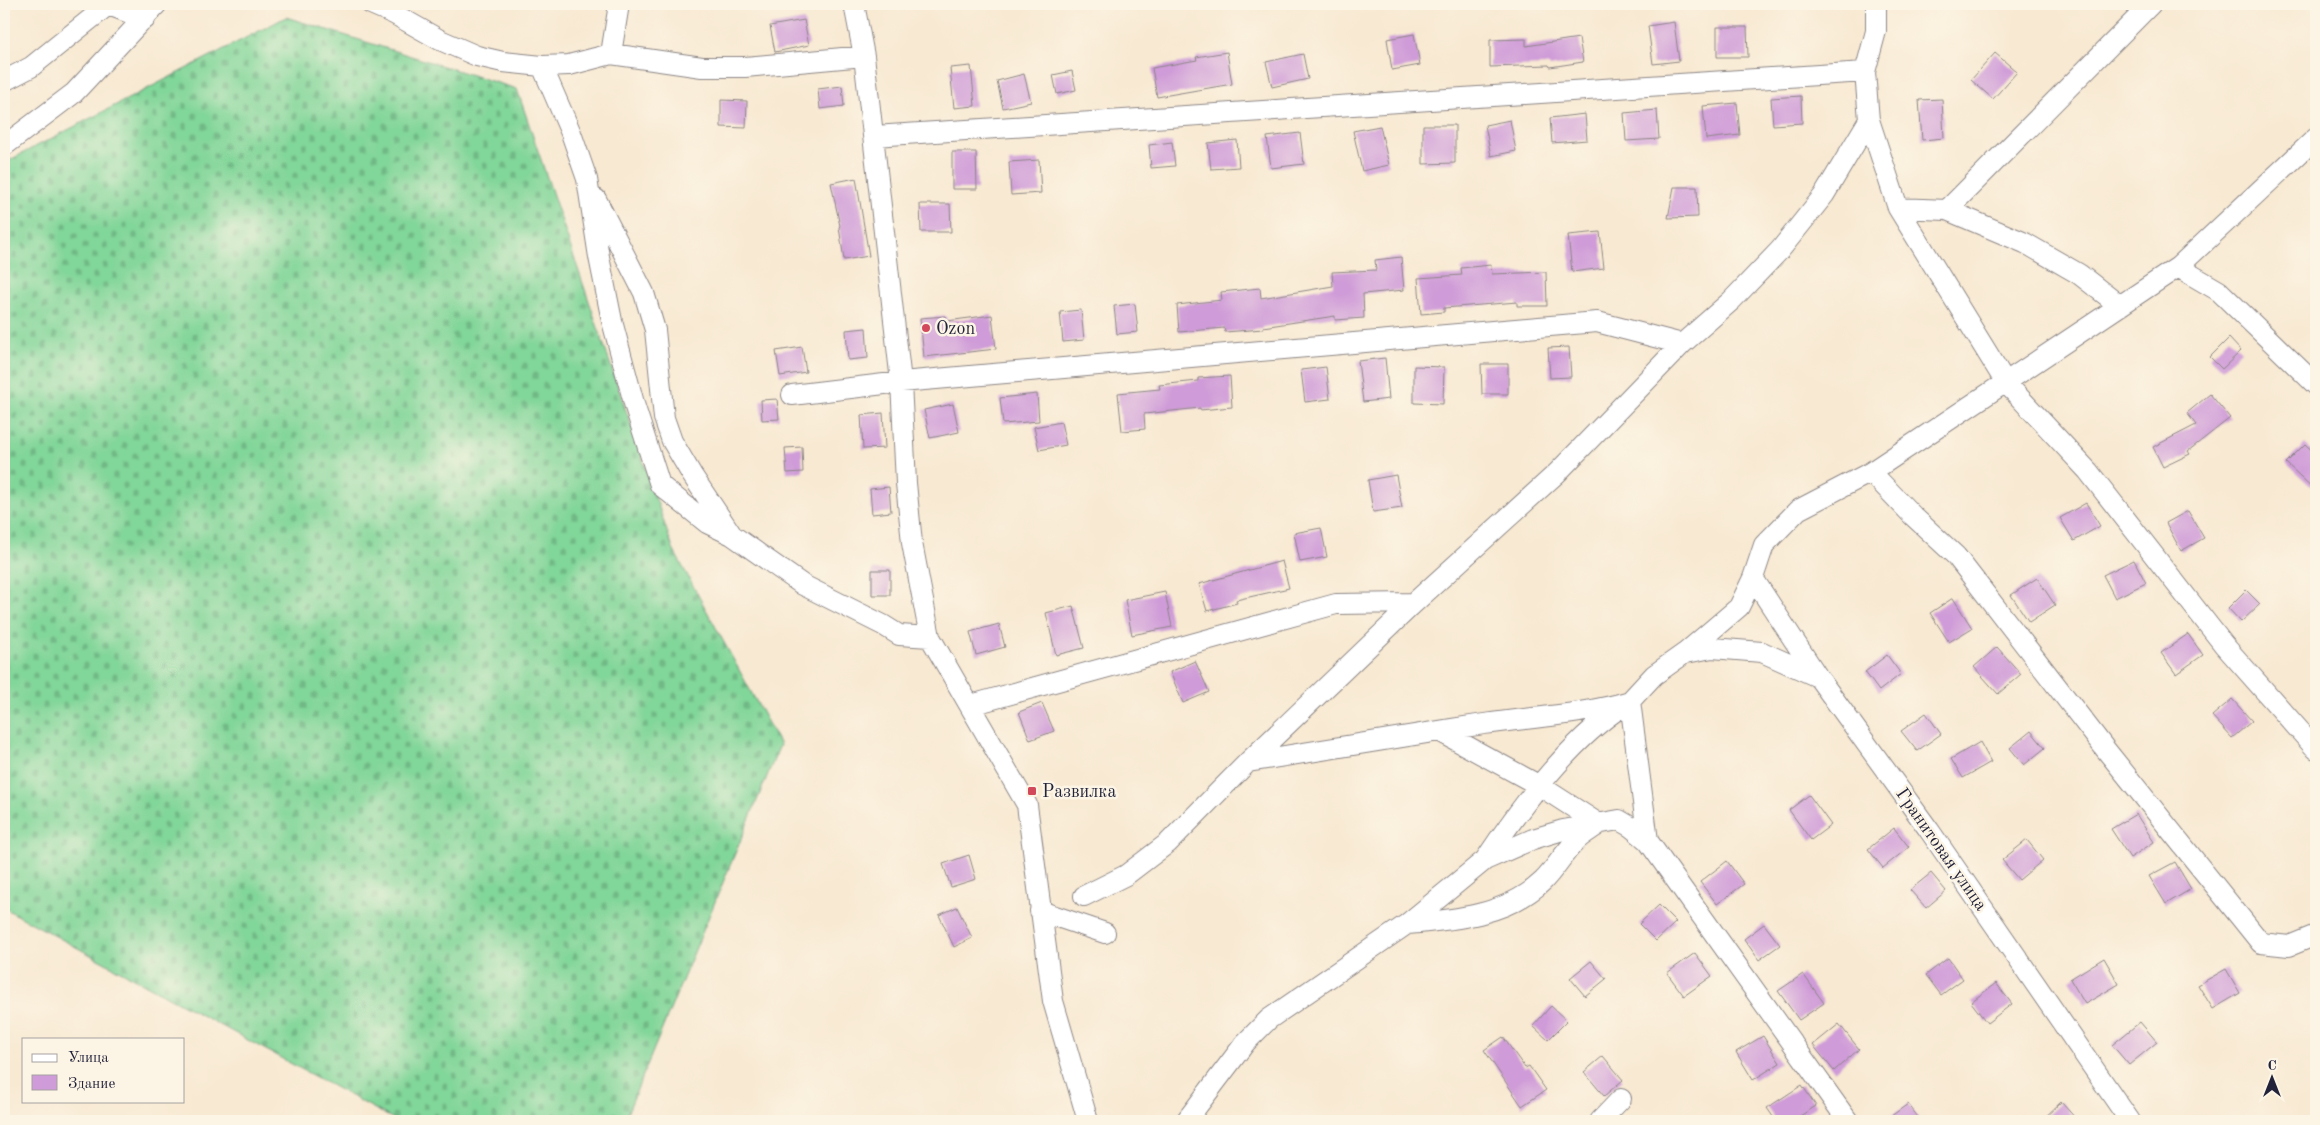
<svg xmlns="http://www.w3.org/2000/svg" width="2320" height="1125" font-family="'Old Standard TT',serif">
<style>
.cemetery{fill:url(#cemetery-stones);stroke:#527c6a}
.building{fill:#cf9bd8}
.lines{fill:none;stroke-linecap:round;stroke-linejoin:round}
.minor-casing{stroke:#8d8686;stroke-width:22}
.minor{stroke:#fff;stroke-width:20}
.poi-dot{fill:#d1495b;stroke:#fcf5e5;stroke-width:2}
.labels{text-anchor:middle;stroke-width:5;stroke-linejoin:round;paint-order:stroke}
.poi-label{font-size:18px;fill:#22223b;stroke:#fcf5e5;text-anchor:start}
.street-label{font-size:18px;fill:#22223b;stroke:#fcf5e5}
</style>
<defs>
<pattern id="cemetery-stones" width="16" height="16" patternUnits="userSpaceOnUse" patternTransform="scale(1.25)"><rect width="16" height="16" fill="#81d699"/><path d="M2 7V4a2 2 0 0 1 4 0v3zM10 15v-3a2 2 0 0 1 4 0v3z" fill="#6fb785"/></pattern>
</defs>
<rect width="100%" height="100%" fill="#fcf5e5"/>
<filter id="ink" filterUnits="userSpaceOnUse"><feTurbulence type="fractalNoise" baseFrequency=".02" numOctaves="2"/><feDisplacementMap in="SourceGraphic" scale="10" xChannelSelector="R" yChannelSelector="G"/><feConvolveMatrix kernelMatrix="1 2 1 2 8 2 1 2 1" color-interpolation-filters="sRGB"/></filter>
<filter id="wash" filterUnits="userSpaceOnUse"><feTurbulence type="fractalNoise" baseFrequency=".0096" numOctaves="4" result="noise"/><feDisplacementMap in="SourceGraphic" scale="20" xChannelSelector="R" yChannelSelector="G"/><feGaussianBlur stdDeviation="1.12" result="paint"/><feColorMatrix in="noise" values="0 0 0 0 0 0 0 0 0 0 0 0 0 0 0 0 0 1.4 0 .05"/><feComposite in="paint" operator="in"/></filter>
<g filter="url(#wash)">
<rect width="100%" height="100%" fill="#f8e9d2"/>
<path class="cemetery" d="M 286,17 L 517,89 L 673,549 L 780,745 L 624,1121 L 397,1121 L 4,908 L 4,163 Z"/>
<g id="blocks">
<path class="building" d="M 804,20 L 809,45 L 775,52 L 770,26 Z
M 1674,22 L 1679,61 L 1653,64 L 1648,26 Z
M 1717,27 L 1747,27 L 1748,57 L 1717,57 Z
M 1414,34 L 1420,65 L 1392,70 L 1387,39 Z
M 1579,38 L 1583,62 L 1550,67 L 1549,65 L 1490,67 L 1490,40 L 1526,39 L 1526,46 Z
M 1227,52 L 1232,84 L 1157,97 L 1152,68 L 1197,60 L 1196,57 Z
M 1995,53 L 2017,72 L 1993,99 L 1971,80 Z
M 1303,54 L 1308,79 L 1272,87 L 1266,62 Z
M 971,66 L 975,106 L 954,108 L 950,68 Z
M 1072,71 L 1076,90 L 1057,94 L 1053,75 Z
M 1024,74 L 1031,102 L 1003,108 L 997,81 Z
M 842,86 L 844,106 L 820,109 L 818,89 Z
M 1801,96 L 1802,123 L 1773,125 L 1771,98 Z
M 1942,99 L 1944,138 L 1922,140 L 1919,100 Z
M 721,100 L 747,101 L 746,128 L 721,127 Z
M 1737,103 L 1740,135 L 1706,139 L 1703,106 Z
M 1657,110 L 1659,139 L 1626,141 L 1624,113 Z
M 1585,114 L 1587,140 L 1552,143 L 1550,118 Z
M 1510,120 L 1516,151 L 1491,156 L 1485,125 Z
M 1423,125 L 1455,125 L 1455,163 L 1423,164 Z
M 1380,126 L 1389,165 L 1362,171 L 1353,131 Z
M 1300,133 L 1304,164 L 1271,168 L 1267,137 Z
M 1237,140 L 1239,167 L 1211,169 L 1208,143 Z
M 1172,142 L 1175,166 L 1151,168 L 1149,145 Z
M 952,152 L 976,152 L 977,189 L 952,189 Z
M 1039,160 L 1041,193 L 1011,195 L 1009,162 Z
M 856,178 L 869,256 L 844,260 L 839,227 L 840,226 L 831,183 Z
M 1674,187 L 1697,187 L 1698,217 L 1668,218 Z
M 920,204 L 950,204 L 951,232 L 921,232 Z
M 1600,232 L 1604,268 L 1572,272 L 1568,235 Z
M 1401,257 L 1404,290 L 1363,294 L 1364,318 L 1335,320 L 1335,316 L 1263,327 L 1263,329 L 1225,332 L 1224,328 L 1179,332 L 1177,305 L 1222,300 L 1221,292 L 1260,288 L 1261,298 L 1333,286 L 1332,272 L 1376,270 L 1375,260 Z
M 1491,265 L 1492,274 L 1546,272 L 1547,306 L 1517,306 L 1517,302 L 1444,308 L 1444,312 L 1421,314 L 1418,278 L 1462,275 L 1461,268 Z
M 1135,304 L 1138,332 L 1117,334 L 1114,306 Z
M 1081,310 L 1084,340 L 1063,342 L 1060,312 Z
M 992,315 L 996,349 L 924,357 L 920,318 L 946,316 L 947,321 Z
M 866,328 L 868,358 L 848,360 L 846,330 Z
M 2229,338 L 2241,351 L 2222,369 L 2210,357 Z
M 802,347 L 806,372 L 780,376 L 776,351 Z
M 1569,347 L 1571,377 L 1550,378 L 1548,348 Z
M 1385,358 L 1389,399 L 1363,402 L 1358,361 Z
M 1481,364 L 1508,364 L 1508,394 L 1482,394 Z
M 1414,366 L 1444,367 L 1443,404 L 1414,403 Z
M 1326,367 L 1330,399 L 1305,402 L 1301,370 Z
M 1230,376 L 1232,407 L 1200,410 L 1200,408 L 1144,414 L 1145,429 L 1122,431 L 1118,393 L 1160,389 L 1159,385 L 1198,381 L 1198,378 Z
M 1037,394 L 1039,421 L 1003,424 L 1000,398 Z
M 2210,394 L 2230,418 L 2188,451 L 2190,454 L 2163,467 L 2153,447 L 2196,425 L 2187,413 Z
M 777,399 L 779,419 L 762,420 L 761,400 Z
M 953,404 L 959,432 L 930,438 L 924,410 Z
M 883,413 L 885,448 L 863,449 L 861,415 Z
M 1061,422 L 1066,445 L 1039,450 L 1034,427 Z
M 2305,444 L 2316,454 L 2316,491 L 2286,463 Z
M 802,447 L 803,472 L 787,473 L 785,448 Z
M 1396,475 L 1402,508 L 1373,512 L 1368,480 Z
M 889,487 L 891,512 L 872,514 L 870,489 Z
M 2086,503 L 2100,526 L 2074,541 L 2060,518 Z
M 2188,511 L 2204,538 L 2181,551 L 2166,523 Z
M 1321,528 L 1327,557 L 1300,562 L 1294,533 Z
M 2134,560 L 2146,583 L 2115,598 L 2103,575 Z
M 1282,561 L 1289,588 L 1236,600 L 1237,603 L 1207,611 L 1199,584 Z
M 872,570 L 890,570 L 890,595 L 872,595 Z
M 2037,578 L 2055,605 L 2029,622 L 2011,595 Z
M 2246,590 L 2260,604 L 2241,622 L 2228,608 Z
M 1165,592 L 1172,627 L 1132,635 L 1125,600 Z
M 1953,598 L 1972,628 L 1949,642 L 1930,613 Z
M 1073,606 L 1084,648 L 1056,655 L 1046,613 Z
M 999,624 L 1005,647 L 976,655 L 970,632 Z
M 2188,634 L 2203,655 L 2176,674 L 2161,653 Z
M 1997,647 L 2021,674 L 1998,694 L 1974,667 Z
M 1887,655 L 1901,674 L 1879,691 L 1865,672 Z
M 1195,661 L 1209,692 L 1183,703 L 1170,672 Z
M 2232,699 L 2252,721 L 2232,738 L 2212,716 Z
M 1042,703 L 1054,731 L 1030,740 L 1019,712 Z
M 1926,713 L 1941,734 L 1917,751 L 1901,731 Z
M 2031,731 L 2045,748 L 2024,765 L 2010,748 Z
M 1980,742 L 1991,762 L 1963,778 L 1951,759 Z
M 1809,795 L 1831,825 L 1811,840 L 1789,810 Z
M 2136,814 L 2154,842 L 2130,858 L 2111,829 Z
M 1894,828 L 1909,847 L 1883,868 L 1868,849 Z
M 2027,840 L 2043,860 L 2019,880 L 2002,860 Z
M 969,855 L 976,879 L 951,887 L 943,864 Z
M 1727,861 L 1744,884 L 1717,904 L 1700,882 Z
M 2175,862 L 2191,889 L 2166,904 L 2149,876 Z
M 1931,873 L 1946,891 L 1926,908 L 1910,890 Z
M 1659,905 L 1676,922 L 1656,941 L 1639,924 Z
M 957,907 L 972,938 L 954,947 L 939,915 Z
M 1764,924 L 1780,945 L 1759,960 L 1744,939 Z
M 1695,953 L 1712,976 L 1684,996 L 1667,973 Z
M 1948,958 L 1963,979 L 1941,995 L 1926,975 Z
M 2104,958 L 2119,984 L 2085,1004 L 2070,979 Z
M 1591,961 L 1606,979 L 1585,996 L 1570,978 Z
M 2226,969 L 2240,993 L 2213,1009 L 2198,985 Z
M 1803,974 L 1824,1003 L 1799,1020 L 1778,991 Z
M 1996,983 L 2012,1004 L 1987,1023 L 1971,1002 Z
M 1551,1006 L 1567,1021 L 1548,1040 L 1533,1026 Z
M 2140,1022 L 2157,1042 L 2129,1065 L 2112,1045 Z
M 1839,1024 L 1859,1049 L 1834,1071 L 1813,1045 Z
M 1763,1036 L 1780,1063 L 1753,1080 L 1736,1052 Z
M 1503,1037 L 1525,1068 L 1529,1066 L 1546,1090 L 1522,1106 L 1484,1050 Z
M 1603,1056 L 1623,1080 L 1604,1096 L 1584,1072 Z
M 1802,1085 L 1816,1106 L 1792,1121 L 1776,1121 L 1767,1108 Z
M 2061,1102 L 2078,1121 L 2041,1121 Z
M 1908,1104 L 1921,1121 L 1884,1121 Z"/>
</g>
</g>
<g filter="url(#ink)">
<use href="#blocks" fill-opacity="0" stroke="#8d8686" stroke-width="1"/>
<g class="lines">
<defs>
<path id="minor" d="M 106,4 L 145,19
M 371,4 L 394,14 L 440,40 L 477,56 L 503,62 L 542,66 L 569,65 L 611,54 L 702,67 L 745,67 L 864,56
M 854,4 L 864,56 L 901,382 L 906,483 L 912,543 L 930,637 L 1027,805 L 1053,1001 L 1088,1121
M 1876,4 L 1876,31 L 1865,72 L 1869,120 L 1898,208 L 2006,383 L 2088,471 L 2224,645 L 2316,749
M 611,54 L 619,4
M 542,66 L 571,133 L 587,179 L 599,257 L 612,321 L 635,407 L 660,485 L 707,523 L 732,535 L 803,585 L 883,625 L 899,635 L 930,637
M 4,81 L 31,67 L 108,5
M 874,136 L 1865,72
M 4,146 L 74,93 L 157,4
M 596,199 L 644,293 L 655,330 L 664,418 L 672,441 L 692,475 L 732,535
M 1898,208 L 1947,210 L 2025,243 L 2079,274 L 2120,306
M 1947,210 L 2151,4
M 2178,267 L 2219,291 L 2316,385
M 792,395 L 901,382 L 1597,322 L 1682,344
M 1871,472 L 1913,516 L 1956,556 L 2106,750 L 2261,943 L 2289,946 L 2316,935
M 1753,578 L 1818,677 L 1929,830 L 2130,1121
M 1686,653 L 1712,648 L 1762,652 L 1818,677
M 971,705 L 1336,604 L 1414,603
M 1248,762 C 1326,749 1405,736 1484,724 C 1533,717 1582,715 1630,701
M 1485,860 C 1519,809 1568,742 1620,708
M 1084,896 L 1126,875 L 1168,843 L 1248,762 L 1414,603 L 1557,473 L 1682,344 L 1731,301 L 1780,250 L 1824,195 L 1869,120
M 1040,911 L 1105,933
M 1407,924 C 1454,920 1508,915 1543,881 C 1555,869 1563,854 1575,842 C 1581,835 1591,830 1599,824 L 1540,786 L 1439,731
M 1186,1121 L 1245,1043 L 1269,1019 L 1407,924 L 1485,860 L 1533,839 L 1563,830 L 1619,820 L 1631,827 L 1648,841
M 1600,1121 L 1621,1099
M 1848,1121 L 1648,841 L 1630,701 L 1654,675 L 1685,653 L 1739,607 L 1753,578 L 1764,545 L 1798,510 L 1871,472 L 2178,267 L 2316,138"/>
</defs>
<use href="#minor" class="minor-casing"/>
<use href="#minor" class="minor"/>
</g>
</g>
<g class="poi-dot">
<circle cx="926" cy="328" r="5"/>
<rect x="1027" y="786" width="10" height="10" rx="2.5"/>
</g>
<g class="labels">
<g class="poi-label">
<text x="936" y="334">Ozon</text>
<text x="1042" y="797">Развилка</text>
</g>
<g class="street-label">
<text transform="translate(1942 849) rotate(55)" y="6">Гранитовая улица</text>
</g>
</g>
<rect width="2320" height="1125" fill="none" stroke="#fcf5e5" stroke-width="20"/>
<rect x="22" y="1038" width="162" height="65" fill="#fcf5e5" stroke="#a5a1a1"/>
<rect x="32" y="1054" width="25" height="8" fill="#ffffff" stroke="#a5a1a1"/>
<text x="68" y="1062" font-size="15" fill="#22223b">Улица</text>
<rect x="32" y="1075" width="25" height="15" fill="#cf9bd8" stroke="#a5a1a1"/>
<text x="68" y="1088" font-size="15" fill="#22223b">Здание</text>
<g transform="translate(2272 1078)" stroke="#fcf5e5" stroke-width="4" paint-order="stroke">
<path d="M0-4L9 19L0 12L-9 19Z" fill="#22223b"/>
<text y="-8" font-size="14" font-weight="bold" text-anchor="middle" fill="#22223b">С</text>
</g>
</svg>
